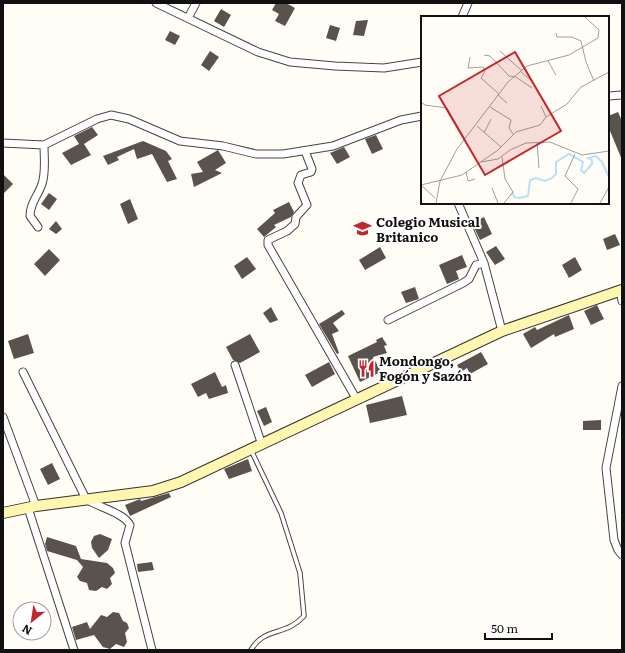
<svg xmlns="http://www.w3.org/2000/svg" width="625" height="653" font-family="Literata,serif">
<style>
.building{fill:#5a524d}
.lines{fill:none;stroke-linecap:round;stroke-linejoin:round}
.lane-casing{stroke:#444;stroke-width:5.5}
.street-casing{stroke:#444;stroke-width:9}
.secondary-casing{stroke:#333;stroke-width:12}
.lane{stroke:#fff;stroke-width:3.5}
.street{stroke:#fff;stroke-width:7}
.secondary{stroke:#fff6b0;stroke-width:10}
.labels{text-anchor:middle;stroke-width:4;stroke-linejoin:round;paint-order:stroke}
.poi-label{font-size:13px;font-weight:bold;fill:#111;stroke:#fff;text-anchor:start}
.inset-river{fill:none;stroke:#b9e0f7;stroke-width:2}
.inset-road{fill:none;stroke:#a09f9a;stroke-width:1}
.view{fill:#c4262e;fill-opacity:0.15;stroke:#c4262e;stroke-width:2}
.inset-edge{fill:none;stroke:#111;stroke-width:2}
</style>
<rect width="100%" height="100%" fill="#fffdf5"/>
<path class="building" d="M 276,3 L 286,3 L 295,8 L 285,26 L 275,21 L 279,14 L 272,10 Z
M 221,9 L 231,15 L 224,27 L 214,21 Z
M 368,20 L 364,36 L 353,35 L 356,21 Z
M 330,25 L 340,28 L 336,41 L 326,38 Z
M 170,31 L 180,36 L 175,45 L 165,40 Z
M 210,51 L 219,57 L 209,71 L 201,65 Z
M 618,112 L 622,121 L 622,160 L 608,126 L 608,116 Z
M 92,127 L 98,135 L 84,144 L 91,155 L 71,165 L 62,153 L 79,144 L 74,136 Z
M 376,135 L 383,149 L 372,154 L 365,139 Z
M 143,141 L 166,151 L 172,159 L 168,161 L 177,179 L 167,182 L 152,154 L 137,159 L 134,149 L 117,157 L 119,160 L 108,165 L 103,156 Z
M 344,147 L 350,157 L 337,164 L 330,153 Z
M 218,150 L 226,163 L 215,170 L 222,173 L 194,187 L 191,174 L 203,172 L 197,162 Z
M 3,174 L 13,184 L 3,194 Z
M 49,193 L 57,199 L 49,210 L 41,204 Z
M 130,199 L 138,219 L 128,224 L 120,204 Z
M 289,202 L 294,212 L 291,217 L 274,225 L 276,227 L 264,237 L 257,229 L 275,213 L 273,210 Z
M 484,217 L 492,234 L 480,240 L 472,223 Z
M 56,221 L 62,229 L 56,234 L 49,229 Z
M 615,234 L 620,245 L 607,250 L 603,239 Z
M 496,246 L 505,259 L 495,265 L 486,252 Z
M 380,247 L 386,258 L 365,270 L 359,260 Z
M 49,249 L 60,260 L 45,276 L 34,264 Z
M 462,255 L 467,267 L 456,271 L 459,279 L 447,284 L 439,265 Z
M 247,257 L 256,269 L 242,279 L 234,266 Z
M 575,257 L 582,270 L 569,278 L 562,265 Z
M 415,287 L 419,299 L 406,303 L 401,292 Z
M 597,305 L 604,319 L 591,325 L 584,311 Z
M 271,307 L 278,320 L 270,323 L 263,313 Z
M 342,310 L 345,314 L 333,323 L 339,331 L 332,334 L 339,353 L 337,354 L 319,324 Z
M 569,315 L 574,329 L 555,337 L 554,334 L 531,348 L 523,334 L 535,327 L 537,330 Z
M 28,334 L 34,353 L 14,359 L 8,341 Z
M 250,334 L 260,352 L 240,363 L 233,360 L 226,347 Z
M 382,337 L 387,345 L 384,346 L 387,353 L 373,357 L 381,372 L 360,382 L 348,356 L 377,342 L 376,340 Z
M 481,352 L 488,364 L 470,374 L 467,368 L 461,372 L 457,365 Z
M 329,362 L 335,374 L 312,387 L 305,375 Z
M 215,372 L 222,387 L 226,385 L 228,393 L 209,399 L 206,393 L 198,397 L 191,384 Z
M 402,396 L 407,415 L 370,423 L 366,405 Z
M 266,407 L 272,422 L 264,426 L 257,411 Z
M 601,420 L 601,430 L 583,430 L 583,421 Z
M 248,459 L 252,471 L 229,479 L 224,469 Z
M 52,463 L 60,479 L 48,485 L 40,469 Z
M 169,493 L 171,497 L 130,516 L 125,505 L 140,499 L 141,501 Z
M 100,534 L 112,539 L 108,550 L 99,558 L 92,548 L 91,542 L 94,536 Z
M 47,537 L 76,546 L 81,559 L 107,563 L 113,568 L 115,573 L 110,578 L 112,584 L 107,589 L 102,587 L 96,591 L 89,590 L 87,583 L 80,581 L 77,577 L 83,567 L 77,560 L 47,551 L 45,544 Z
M 152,562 L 154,570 L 138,572 L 137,564 Z
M 113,612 L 119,613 L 123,621 L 127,623 L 129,628 L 125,633 L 127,642 L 124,647 L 116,644 L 110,649 L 103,647 L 94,635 L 76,640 L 72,627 L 87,622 L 90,629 L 101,615 L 107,617 Z"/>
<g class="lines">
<defs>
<path id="lane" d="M 251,450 L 281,513 L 300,573 L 304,616 C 285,637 265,626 251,650"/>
<path id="street" d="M 156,3 L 258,52 L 290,62 L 335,66 L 384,68 L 422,62
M 462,17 L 468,3
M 188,18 L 196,3
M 608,96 L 622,95
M 3,143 L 44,145 L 97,119 L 111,115 L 129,119 L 180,141 L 223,146 L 256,154 L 283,154 L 333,146 L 401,120 L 422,116
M 305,151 L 312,169 L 311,172 L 301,175 L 298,183 L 307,205 L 296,217 L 295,224 L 287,231 L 268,240 L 268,245 L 357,400
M 458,203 L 484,263 L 502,331
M 38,227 L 30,216 C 30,203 38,196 42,184 C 46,172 44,158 44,145
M 620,290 L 622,301
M 388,320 L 463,283 L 469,279 L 476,265 L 484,263
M 235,365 L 262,445
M 23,372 L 86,499 C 98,507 124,513 130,525 L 125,543 L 152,650
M 622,386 L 606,468 L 614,540 L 618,550 L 622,555
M 3,417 L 36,506
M 28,508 L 74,650"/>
<path id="secondary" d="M 3,513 L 36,506 L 153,491 L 181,482 L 502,331 L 622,290"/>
</defs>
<use href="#lane" class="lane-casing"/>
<use href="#street" class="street-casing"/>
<use href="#secondary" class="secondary-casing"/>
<use href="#lane" class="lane"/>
<use href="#street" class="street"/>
<use href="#secondary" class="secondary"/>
</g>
<defs>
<symbol id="school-bare" viewBox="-9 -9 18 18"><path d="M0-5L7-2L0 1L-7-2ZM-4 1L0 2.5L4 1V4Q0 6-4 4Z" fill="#c4262e" stroke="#fff" stroke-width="2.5" paint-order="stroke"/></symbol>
<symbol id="restaurant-bare" viewBox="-9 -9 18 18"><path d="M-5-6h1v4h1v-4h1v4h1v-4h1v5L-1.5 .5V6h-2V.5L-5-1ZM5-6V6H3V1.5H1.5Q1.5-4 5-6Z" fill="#c4262e" stroke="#fff" stroke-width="2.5" paint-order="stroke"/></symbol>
</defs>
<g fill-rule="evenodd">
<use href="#school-bare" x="350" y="216" width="25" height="25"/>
<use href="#restaurant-bare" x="354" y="356" width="25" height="25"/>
</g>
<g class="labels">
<g class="poi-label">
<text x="376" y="227">Colegio Musical<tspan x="376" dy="15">Britanico</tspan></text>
<text x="379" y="366">Mondongo,<tspan x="379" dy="15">Fogón y Sazón</tspan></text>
</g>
</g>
<g transform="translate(421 16)">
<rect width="188" height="188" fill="#fffdf5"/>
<path class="inset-river" d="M 90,179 L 92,177 L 93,181 L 98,182 L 107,180 L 109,164 L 115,162 L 124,165 L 131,162 L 135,158 L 135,146 L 148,138 L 162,146 L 160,154 L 163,157 L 171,148 L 171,144 L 167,142 L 175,140 L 181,146 L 188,161"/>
<path class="inset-road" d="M 135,17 L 136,21 L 151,21 L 160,25 L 165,46 L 173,65M 79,35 L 101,55M 63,39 L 69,40 L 88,60 L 95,61 L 111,72M 49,41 L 47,52 L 62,51 L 64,55 L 60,62 L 78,78M 127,45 L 135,59M 100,56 L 111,65M 77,79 L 86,87M 0,86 L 4,89 L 26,92 L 44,123M 120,90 L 125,101M 69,91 L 90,104 L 88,112 L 92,118M 56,110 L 80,131M 63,117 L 70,103M 116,126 L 118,152M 81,141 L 84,163 L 92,176 L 83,187M 60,146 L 77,143 L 89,134 L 105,127 L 129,126 L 161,139 L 188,135M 45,156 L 47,165 L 54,163M 0,169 L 41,159 L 77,134 L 95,116 L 119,109 L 125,101 L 146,88 L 160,71 L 188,56M 0,169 L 14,182M 71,172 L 77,187M 15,187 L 19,165 L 36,133 L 87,66 L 106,50 L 148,39 L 177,22 L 178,14 L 164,1M 150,187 L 157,173 L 144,160 L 154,138M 179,187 L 188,171"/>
<path class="view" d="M 94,36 L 140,115 L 64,159 L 18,80 Z"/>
<rect width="188" height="188" class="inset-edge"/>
</g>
<rect width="625" height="653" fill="none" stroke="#111111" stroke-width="8"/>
<g transform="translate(32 621) rotate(210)"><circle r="19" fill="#ffffff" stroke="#a0a0a0"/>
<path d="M0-3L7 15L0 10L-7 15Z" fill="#c4262e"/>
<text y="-6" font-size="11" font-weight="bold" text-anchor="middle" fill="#111111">N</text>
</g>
<path d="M485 633v6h67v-6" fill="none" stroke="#111111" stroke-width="2"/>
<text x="491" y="633" font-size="12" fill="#111111" stroke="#ffffff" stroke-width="3" paint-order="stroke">50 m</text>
</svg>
